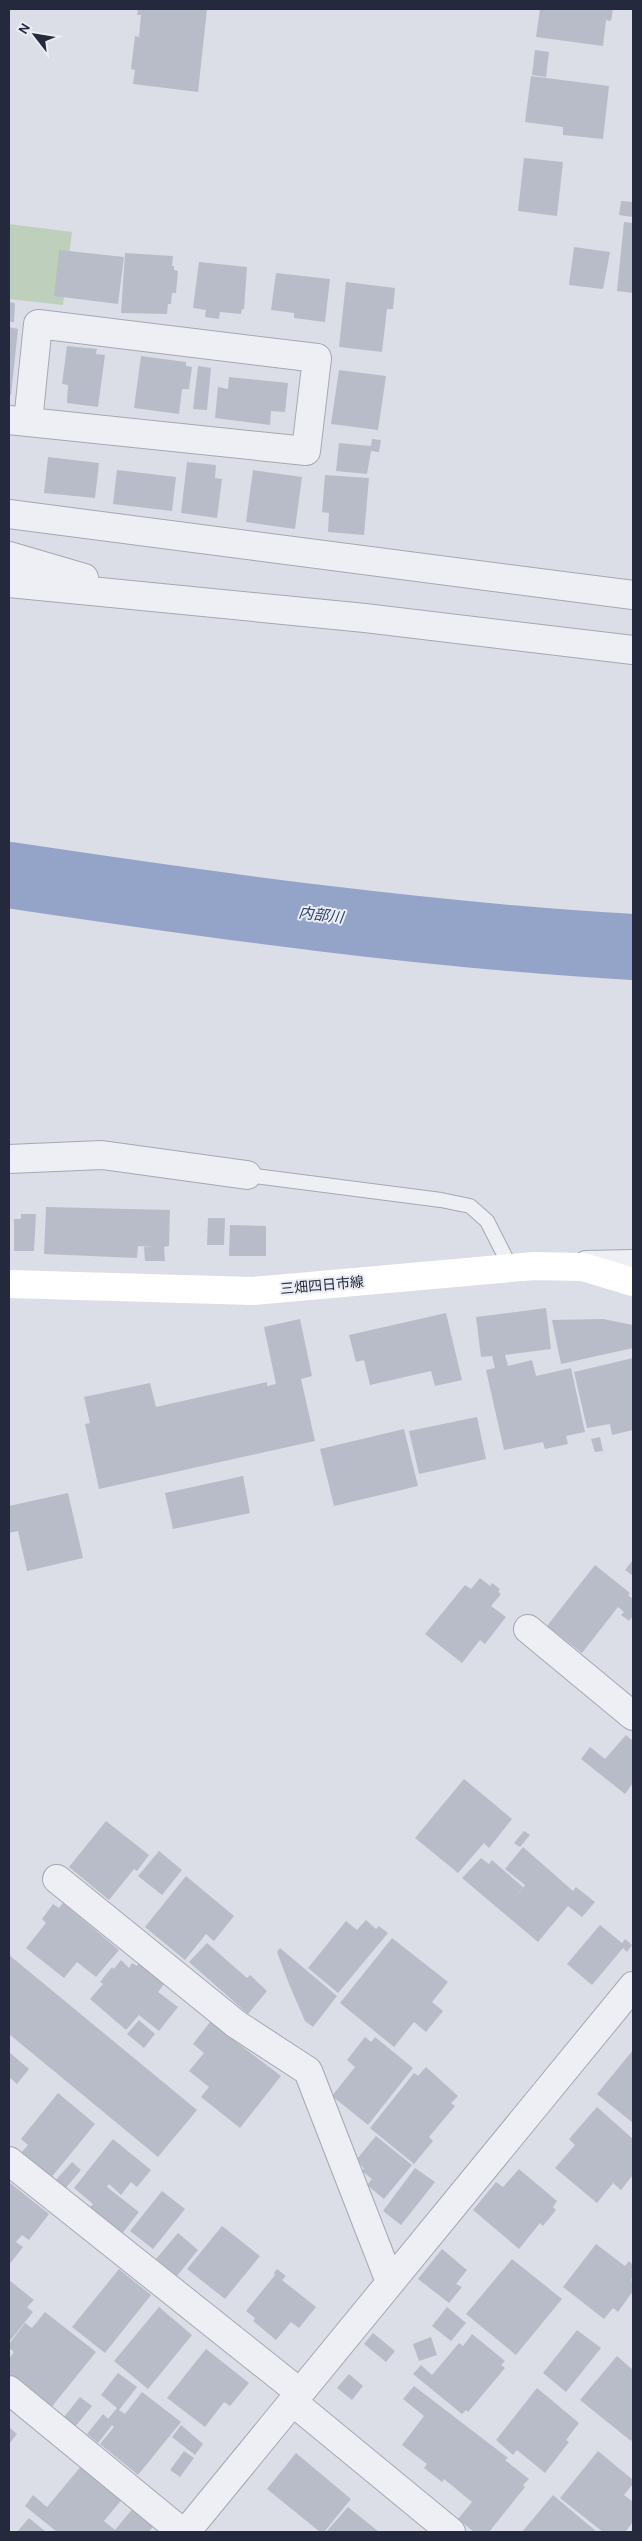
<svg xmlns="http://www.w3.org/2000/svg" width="642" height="2541" font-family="Karla,'Noto Sans JP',sans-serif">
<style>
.green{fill:#bed0bc}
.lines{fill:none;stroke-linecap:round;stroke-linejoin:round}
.river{stroke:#94a4c8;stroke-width:66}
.building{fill:#b8bcc9}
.lane-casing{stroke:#a4a8b3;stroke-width:16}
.street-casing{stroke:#a4a8b3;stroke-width:30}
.lane{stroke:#eeeff5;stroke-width:14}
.street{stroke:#eeeff5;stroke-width:28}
.secondary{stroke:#fff;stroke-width:28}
.labels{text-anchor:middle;stroke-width:4;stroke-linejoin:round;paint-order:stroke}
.street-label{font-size:14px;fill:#25293d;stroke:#eaedf4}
.water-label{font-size:15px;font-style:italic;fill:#2e4171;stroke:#eaedf4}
</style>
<rect width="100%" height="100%" fill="#dbdee6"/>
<path class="green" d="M 9,224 L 72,232 L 63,305 L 9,299 Z"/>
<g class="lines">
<path class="river" d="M 9,875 C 216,906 424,935 633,947"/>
</g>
<path class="building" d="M 138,9 L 207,9 L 198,92 L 133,84 L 135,70 L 131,69 L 135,36 L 139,37 L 141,15 L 137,15 Z
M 540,9 L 613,9 L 611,21 L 606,20 L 603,46 L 536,37 Z
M 535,50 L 549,52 L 546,77 L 532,75 Z
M 531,76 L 609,86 L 603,139 L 563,135 L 563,127 L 525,122 Z
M 524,158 L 563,162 L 557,216 L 518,211 Z
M 621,201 L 633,202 L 633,217 L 619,215 Z
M 624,222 L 633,223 L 633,293 L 617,291 Z
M 574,247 L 610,252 L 603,289 L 569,285 Z
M 59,250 L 124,257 L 118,304 L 54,296 Z
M 125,253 L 173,256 L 172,266 L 174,266 L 174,270 L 178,271 L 176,293 L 172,293 L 171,304 L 168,304 L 167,314 L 121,313 Z
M 199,262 L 247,267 L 244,309 L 242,309 L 241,314 L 220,312 L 219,319 L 205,317 L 206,310 L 193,308 Z
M 276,273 L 330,279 L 325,322 L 294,318 L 294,313 L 271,310 Z
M 346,282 L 395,288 L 393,309 L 387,309 L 382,352 L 339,347 Z
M 9,302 L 15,303 L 14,322 L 9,322 Z
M 9,327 L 18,329 L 11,395 L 9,395 Z
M 67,346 L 97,349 L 96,354 L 105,355 L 98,407 L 67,403 L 68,385 L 62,384 Z
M 141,356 L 186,362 L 186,366 L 192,367 L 189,389 L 182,389 L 179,414 L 134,408 Z
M 198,366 L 211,368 L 207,410 L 193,409 Z
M 339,370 L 386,376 L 378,430 L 331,424 Z
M 229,377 L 288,383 L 285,412 L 271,411 L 270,425 L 215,418 L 218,387 L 228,389 Z
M 372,439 L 381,440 L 379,452 L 371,451 L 367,474 L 336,471 L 339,443 L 371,446 Z
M 48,457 L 99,463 L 95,498 L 44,493 Z
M 187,462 L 216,465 L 215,478 L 222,479 L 217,518 L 181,513 Z
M 117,470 L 176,477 L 172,511 L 113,504 Z
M 253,470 L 302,477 L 295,529 L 246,522 Z
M 325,475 L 369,478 L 364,535 L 328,532 L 329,513 L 322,512 Z
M 46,1207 L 170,1210 L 169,1246 L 164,1247 L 165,1261 L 145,1261 L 144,1247 L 154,1247 L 138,1246 L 137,1258 L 44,1254 Z
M 21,1214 L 36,1214 L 34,1251 L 14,1251 L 14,1219 L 21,1219 Z
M 208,1218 L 225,1218 L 224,1245 L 207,1245 Z
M 230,1225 L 266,1226 L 266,1256 L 229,1256 Z
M 546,1308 L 551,1349 L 505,1355 L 508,1366 L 532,1360 L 536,1376 L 571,1368 L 585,1432 L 566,1436 L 568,1444 L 545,1449 L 543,1442 L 504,1450 L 486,1370 L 495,1368 L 492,1356 L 481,1357 L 476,1317 Z
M 446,1313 L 462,1380 L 435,1386 L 431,1371 L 370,1385 L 364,1360 L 356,1362 L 349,1335 Z
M 300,1319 L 312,1376 L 301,1379 L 315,1441 L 99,1489 L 85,1424 L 90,1423 L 84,1397 L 150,1383 L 156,1407 L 267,1382 L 267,1386 L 276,1384 L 264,1327 Z
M 603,1319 L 633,1325 L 633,1348 L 561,1364 L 552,1320 Z
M 633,1358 L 633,1430 L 612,1435 L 610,1424 L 587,1428 L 574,1372 Z
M 477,1417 L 486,1459 L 419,1474 L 409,1431 Z
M 404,1429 L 418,1486 L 334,1506 L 320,1449 Z
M 600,1437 L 603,1451 L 595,1452 L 591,1439 Z
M 243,1476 L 250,1513 L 173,1529 L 165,1493 Z
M 68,1493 L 83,1558 L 27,1571 L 18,1531 L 9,1533 L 9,1506 Z
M 633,1560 L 633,1576 L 625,1570 Z
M 595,1565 L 630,1593 L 628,1595 L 633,1599 L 633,1616 L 629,1621 L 621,1615 L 624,1612 L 618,1607 L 582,1653 L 547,1626 Z
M 480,1578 L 490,1586 L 492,1583 L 500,1589 L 498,1592 L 501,1594 L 491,1606 L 506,1617 L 485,1644 L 480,1640 L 462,1663 L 425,1634 L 465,1585 L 471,1589 Z
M 626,1735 L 633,1741 L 633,1783 L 625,1794 L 581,1759 L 590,1747 L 605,1759 Z
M 464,1779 L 512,1819 L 489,1848 L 484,1843 L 458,1873 L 415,1838 Z
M 106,1821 L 149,1855 L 137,1871 L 134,1869 L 109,1900 L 69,1867 Z
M 524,1831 L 530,1835 L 520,1847 L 514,1843 Z
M 523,1847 L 573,1891 L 576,1887 L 595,1902 L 582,1917 L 568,1906 L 538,1942 L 462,1878 L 481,1858 L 489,1864 L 492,1860 L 523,1887 L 513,1900 L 525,1885 L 505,1869 Z
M 159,1851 L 182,1870 L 162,1895 L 138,1876 Z
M 186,1876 L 234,1916 L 214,1941 L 206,1934 L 185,1960 L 145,1927 Z
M 63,1903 L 119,1950 L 96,1977 L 77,1962 L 64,1978 L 26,1948 L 46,1923 L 42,1919 L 53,1904 L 59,1908 Z
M 366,1920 L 376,1929 L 379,1926 L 388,1933 L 338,1993 L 308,1968 L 346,1921 L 357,1930 Z
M 600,1925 L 622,1943 L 625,1939 L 632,1945 L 627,1952 L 623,1948 L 592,1985 L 567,1964 Z
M 392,1938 L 448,1982 L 432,2002 L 443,2011 L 426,2032 L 414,2022 L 394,2047 L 340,2003 Z
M 207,1943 L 247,1978 L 250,1975 L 267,1991 L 248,2014 L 189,1962 Z
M 280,1948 L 337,1996 L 313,2027 L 305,2021 L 289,1984 L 277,1952 Z
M 9,1955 L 197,2110 L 158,2157 L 9,2034 Z
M 121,1960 L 129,1968 L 132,1963 L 137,1966 L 140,1961 L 165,1983 L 158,1992 L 178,2007 L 159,2031 L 139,2015 L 126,2030 L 90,1999 L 103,1984 L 100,1982 L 112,1967 L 114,1969 Z
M 139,2020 L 155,2034 L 144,2048 L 127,2034 Z
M 210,2022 L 281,2076 L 240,2128 L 201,2097 L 209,2087 L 189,2071 L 204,2053 L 193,2044 Z
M 365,2037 L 371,2042 L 375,2037 L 413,2068 L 368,2125 L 332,2096 L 355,2067 L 347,2060 Z
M 633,2050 L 633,2123 L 597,2094 Z
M 9,2052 L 29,2069 L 17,2084 L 9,2077 Z
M 426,2067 L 458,2096 L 451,2103 L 455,2106 L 429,2137 L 433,2141 L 414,2164 L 370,2128 L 414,2073 L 418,2076 Z
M 58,2093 L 95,2124 L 50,2179 L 20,2154 L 28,2145 L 21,2139 Z
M 597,2107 L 633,2139 L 633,2175 L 621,2190 L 613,2183 L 597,2203 L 555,2168 L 575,2145 L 569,2139 Z
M 376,2136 L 412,2165 L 384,2199 L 367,2185 L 372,2179 L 362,2171 L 364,2169 L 357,2159 Z
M 113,2139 L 151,2170 L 137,2187 L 131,2182 L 121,2195 L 109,2184 L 107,2187 L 139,2212 L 121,2235 L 89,2209 L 93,2204 L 74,2188 Z
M 72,2162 L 81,2170 L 64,2190 L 54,2182 Z
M 415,2168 L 435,2182 L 401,2225 L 383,2211 Z
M 519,2169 L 557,2201 L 553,2207 L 556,2210 L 543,2226 L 540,2223 L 519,2249 L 473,2210 L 496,2182 L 503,2187 Z
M 9,2182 L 49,2214 L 29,2240 L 22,2235 L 16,2242 L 23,2247 L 9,2265 Z
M 162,2191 L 185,2209 L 153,2249 L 130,2231 Z
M 222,2226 L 260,2256 L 225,2299 L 187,2269 Z
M 178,2233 L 198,2250 L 177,2276 L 156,2259 Z
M 596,2244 L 625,2266 L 629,2261 L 633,2265 L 633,2277 L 631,2280 L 633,2282 L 633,2291 L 618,2312 L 613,2308 L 604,2319 L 563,2287 Z
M 442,2249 L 467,2270 L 456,2284 L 462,2287 L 449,2303 L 418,2279 Z
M 512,2259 L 562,2299 L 516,2355 L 466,2314 Z
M 119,2269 L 151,2295 L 105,2353 L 72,2327 Z
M 277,2269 L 286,2276 L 282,2280 L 316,2307 L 299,2328 L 291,2322 L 276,2340 L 253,2321 L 255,2318 L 246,2311 L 275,2275 L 274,2273 Z
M 9,2280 L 34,2300 L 27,2307 L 33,2312 L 9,2342 Z
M 159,2307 L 192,2335 L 148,2389 L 114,2361 Z
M 447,2307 L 466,2323 L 451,2341 L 432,2326 Z
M 45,2312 L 96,2352 L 50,2409 L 9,2377 L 9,2359 L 14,2352 L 9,2348 L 9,2344 L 25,2323 L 32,2328 Z
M 577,2330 L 601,2348 L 566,2392 L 543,2373 Z
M 373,2333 L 395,2351 L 386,2362 L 364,2344 Z
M 472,2334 L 505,2361 L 501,2365 L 505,2368 L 468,2412 L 466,2410 L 462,2414 L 413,2374 L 421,2365 L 432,2375 L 459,2343 L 463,2346 Z
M 431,2337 L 437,2355 L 419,2361 L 413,2344 Z
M 206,2349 L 249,2383 L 230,2406 L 224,2402 L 205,2427 L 167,2398 Z
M 617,2356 L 633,2370 L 633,2438 L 631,2441 L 580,2400 Z
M 118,2373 L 137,2387 L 119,2410 L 125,2414 L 142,2392 L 181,2422 L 138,2475 L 100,2444 L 114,2427 L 112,2425 L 98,2443 L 87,2434 L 103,2414 L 108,2419 L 117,2408 L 101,2395 Z
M 349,2374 L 363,2386 L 352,2400 L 337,2388 Z
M 414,2386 L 508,2458 L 505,2460 L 529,2479 L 523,2485 L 525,2487 L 489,2532 L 474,2532 L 458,2519 L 472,2502 L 444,2479 L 442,2482 L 424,2468 L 427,2464 L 402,2445 L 424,2416 L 403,2399 Z
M 537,2388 L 579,2423 L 566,2440 L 569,2442 L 545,2473 L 517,2450 L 513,2455 L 496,2440 Z
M 80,2397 L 92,2406 L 75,2427 L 64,2417 Z
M 181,2425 L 203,2444 L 195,2455 L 172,2437 Z
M 9,2427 L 17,2434 L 9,2444 Z
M 184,2451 L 194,2458 L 180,2477 L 170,2470 Z
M 598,2451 L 633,2480 L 633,2484 L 624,2495 L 633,2502 L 633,2522 L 625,2532 L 603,2532 L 560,2498 Z
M 296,2453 L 351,2499 L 324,2532 L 320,2532 L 267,2489 Z
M 82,2465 L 123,2498 L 104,2521 L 115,2530 L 134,2507 L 155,2524 L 149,2532 L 57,2532 L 25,2506 L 33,2495 L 47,2507 Z
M 553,2495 L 597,2532 L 522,2532 Z
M 348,2507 L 379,2532 L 326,2532 Z
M 29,2518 L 46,2532 L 17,2532 Z"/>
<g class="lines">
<defs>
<path id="lane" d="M 247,1175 L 441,1200 L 470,1206 L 487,1221 L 511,1268"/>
<path id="street" d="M 9,420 L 28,422 L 306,451 L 317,358 L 38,324 L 28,422
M 9,514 L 633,595
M 9,556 L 84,578
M 9,583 L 365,618 L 633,650
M 9,1159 L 102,1155 L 247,1175
M 586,1265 L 633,1264
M 528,1629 L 633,1716
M 57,1879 L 236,2024 L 308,2071 L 390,2282
M 9,2161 L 299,2392
M 9,2390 L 182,2532
M 293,2402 L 451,2532
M 186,2532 L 633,1986"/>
</defs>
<use href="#lane" class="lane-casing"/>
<use href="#street" class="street-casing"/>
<use href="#lane" class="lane"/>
<use href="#street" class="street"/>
<path class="secondary" d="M 9,1284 L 253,1291 L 534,1266 L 583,1267 L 633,1282"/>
</g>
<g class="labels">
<g class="street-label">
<text transform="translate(322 1285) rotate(-5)" y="5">三畑四日市線</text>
</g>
<g class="water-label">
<text transform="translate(321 915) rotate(7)" y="5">内部川</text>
</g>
</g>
<rect width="642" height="2541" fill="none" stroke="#25293d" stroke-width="20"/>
<g transform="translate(35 35) rotate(301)" stroke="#eaedf4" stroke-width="4" paint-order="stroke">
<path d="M0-4L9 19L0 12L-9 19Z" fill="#25293d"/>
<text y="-8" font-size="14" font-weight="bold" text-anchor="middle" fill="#25293d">N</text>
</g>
</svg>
